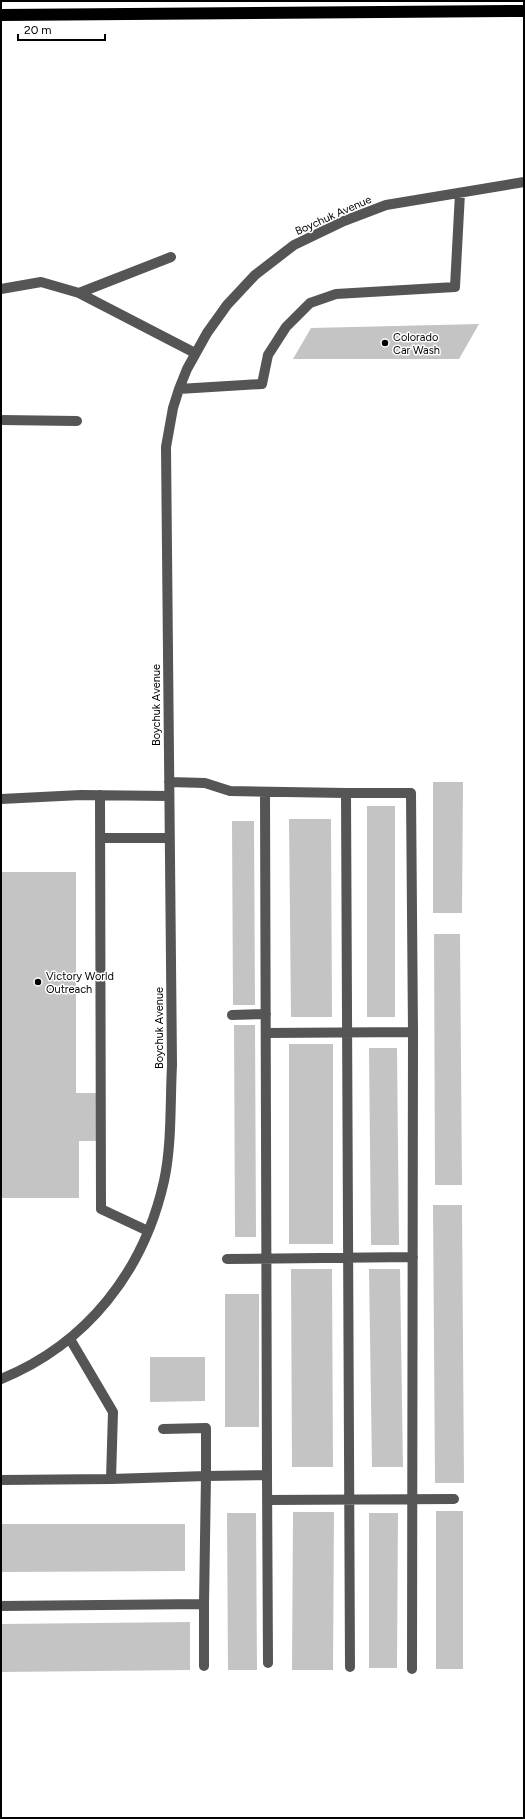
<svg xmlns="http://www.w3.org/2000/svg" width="525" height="1819" font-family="Figtree,sans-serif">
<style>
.building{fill:#c4c4c4}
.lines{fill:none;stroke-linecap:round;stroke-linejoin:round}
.minor{stroke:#555;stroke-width:10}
.highway{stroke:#000;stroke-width:12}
.poi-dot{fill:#000;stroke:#fff;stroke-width:1.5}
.labels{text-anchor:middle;stroke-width:3;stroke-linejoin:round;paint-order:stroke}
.street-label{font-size:11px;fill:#000;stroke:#fff}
.poi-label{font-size:11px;fill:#000;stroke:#fff;text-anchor:start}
</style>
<rect width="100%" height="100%" fill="#fff"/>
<path class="building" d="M 479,324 L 459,359 L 293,359 L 311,328 Z
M 433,782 L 463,782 L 462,913 L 433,913 Z
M 367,806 L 395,806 L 395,1017 L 367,1017 Z
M 289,819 L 331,819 L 332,1017 L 291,1017 Z
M 232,821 L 254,821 L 255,1005 L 233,1005 Z
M 1,872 L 76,872 L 76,1093 L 97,1093 L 97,1141 L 79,1141 L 79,1198 L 1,1198 Z
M 434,934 L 460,934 L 462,1185 L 435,1185 Z
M 234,1025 L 255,1025 L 256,1237 L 235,1237 Z
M 289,1044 L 333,1044 L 333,1244 L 289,1244 Z
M 369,1048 L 397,1048 L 399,1245 L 371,1245 Z
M 433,1205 L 462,1205 L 464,1483 L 435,1483 Z
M 291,1269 L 332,1269 L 333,1467 L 292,1467 Z
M 369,1269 L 400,1269 L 403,1467 L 372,1467 Z
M 225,1294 L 259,1294 L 259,1427 L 225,1427 Z
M 150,1357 L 205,1357 L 205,1401 L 150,1402 Z
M 436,1511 L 463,1511 L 463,1669 L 436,1669 Z
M 293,1512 L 334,1512 L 333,1670 L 292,1670 Z
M 227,1513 L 256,1513 L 257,1670 L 228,1670 Z
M 369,1513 L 398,1513 L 397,1668 L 369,1668 Z
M 1,1524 L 185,1524 L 185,1571 L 1,1572 Z
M 190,1622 L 190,1670 L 1,1672 L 1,1624 Z"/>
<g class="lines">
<path class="minor" d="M 1,289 L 41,282 L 79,293 L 195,353
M 79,293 L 171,257
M 179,389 L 262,384 L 268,355 L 286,327 L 310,303 L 336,294 L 455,287 L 460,193
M 1,420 L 77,421
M 169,782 L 205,783 L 230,791 L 346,793 L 350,1667
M 265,792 L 267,1475
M 346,793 L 411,793 L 413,1032
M 100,795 L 101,1209 L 148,1231
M 1,799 L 81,795 L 169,796
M 100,838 L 169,838
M 232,1015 L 266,1014
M 266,1033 L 413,1032 L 412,1669
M 227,1259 L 413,1257
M 1,1379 C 87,1344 144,1271 164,1181 C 172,1144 170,1103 172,1065 L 166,447 L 173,408 L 179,389 L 187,369 L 207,333 L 227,305 L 255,275 L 294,245 L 344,221 L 386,205 L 524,182
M 163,1429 L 206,1428 L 206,1476 L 267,1475 L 268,1663
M 111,1479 L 206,1476 L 204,1604
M 1,1480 L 111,1479 L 113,1412 L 70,1339
M 267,1500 L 454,1499
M 1,1606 L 204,1604 L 204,1666"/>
<path class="highway" d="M 1,15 L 524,11"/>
</g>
<g class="poi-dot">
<circle cx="385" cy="343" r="4"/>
<circle cx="38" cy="982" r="4"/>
</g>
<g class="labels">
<g class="street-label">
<text transform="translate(333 215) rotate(-24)" y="4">Boychuk Avenue</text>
<text transform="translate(156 705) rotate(-90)" y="4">Boychuk Avenue</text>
<text transform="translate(159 1028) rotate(-90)" y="4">Boychuk Avenue</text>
</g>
<g class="poi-label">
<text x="393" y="341">Colorado<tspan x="393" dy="13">Car Wash</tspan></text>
<text x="46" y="980">Victory World<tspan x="46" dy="13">Outreach</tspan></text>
</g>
</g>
<rect width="525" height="1819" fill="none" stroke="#000000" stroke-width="4"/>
<path d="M18 34v6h87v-6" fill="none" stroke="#000000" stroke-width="2"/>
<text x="24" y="34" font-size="12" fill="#000000" stroke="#ffffff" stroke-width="3" paint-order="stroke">20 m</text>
</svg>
